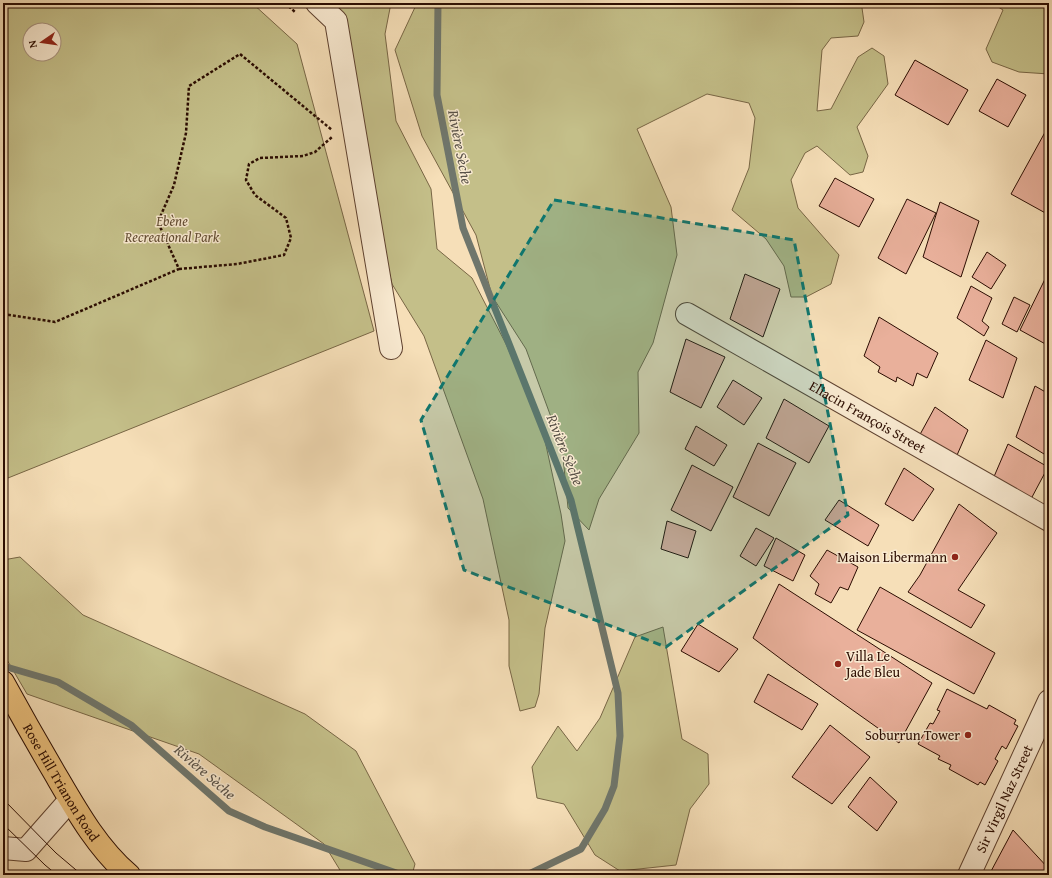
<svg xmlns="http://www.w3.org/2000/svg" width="1052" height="878" font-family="'Gentium Book Plus',serif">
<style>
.green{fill:#c4bf89;stroke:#786645;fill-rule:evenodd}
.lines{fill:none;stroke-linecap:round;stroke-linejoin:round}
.stream{stroke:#6f766c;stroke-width:7}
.building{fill:#e9b09b;stroke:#2b0c01}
.minor-casing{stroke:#5e412f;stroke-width:24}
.major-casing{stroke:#2b0c01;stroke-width:24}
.path{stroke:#2b0c01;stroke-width:2.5;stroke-dasharray:3 2;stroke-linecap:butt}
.minor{stroke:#f9ead1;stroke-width:22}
.major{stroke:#ebc07c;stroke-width:22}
.tram{stroke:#2b0c01;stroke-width:1}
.marked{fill:#0f766e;fill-opacity:0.2;stroke:#0f766e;stroke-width:3;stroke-dasharray:8 5;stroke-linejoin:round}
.poi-dot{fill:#8f2418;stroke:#f9ead1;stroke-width:1.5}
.labels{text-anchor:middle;stroke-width:3;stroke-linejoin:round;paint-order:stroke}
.park-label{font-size:14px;font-style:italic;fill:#614b31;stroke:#f9ead1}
.street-label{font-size:14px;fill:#2b0c01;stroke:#f9ead1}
.poi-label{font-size:14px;fill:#2b0c01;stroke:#f9ead1;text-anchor:end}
.water-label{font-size:15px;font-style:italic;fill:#595248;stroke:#f9ead1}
</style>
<rect width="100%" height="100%" fill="#f6dfb8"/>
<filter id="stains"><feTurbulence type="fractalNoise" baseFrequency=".005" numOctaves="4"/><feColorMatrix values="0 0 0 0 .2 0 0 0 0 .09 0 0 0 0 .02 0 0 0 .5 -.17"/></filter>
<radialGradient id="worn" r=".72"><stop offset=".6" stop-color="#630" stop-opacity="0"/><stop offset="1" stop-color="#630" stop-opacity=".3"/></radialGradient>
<path class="green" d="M 3,3 L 252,3 L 297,44 L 374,331 L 3,480 ZM 30,30 L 54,30 L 54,54 L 30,54 Z
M 325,3 L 391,3 L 385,34 L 396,121 L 431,189 L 437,249 L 472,278 L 506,344 L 542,427 L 561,514 L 565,541 L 545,628 L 539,694 L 535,707 L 520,711 L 509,666 L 509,620 L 483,499 L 424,336 L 392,284 Z
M 417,3 L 857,3 L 862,8 L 864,22 L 858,36 L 831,38 L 822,50 L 817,111 L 831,109 L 858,57 L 872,48 L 884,56 L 888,84 L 857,127 L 868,156 L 863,172 L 850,175 L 817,146 L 805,153 L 791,180 L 798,208 L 839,255 L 831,284 L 806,297 L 791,297 L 784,266 L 766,239 L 732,210 L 749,168 L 755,118 L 749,103 L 707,94 L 637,129 L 671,207 L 677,255 L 653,343 L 638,372 L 639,433 L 599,499 L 589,530 L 568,508 L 562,447 L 526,349 L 492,296 L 476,235 L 422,136 L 395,50 Z
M 992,3 L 1049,3 L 1049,74 L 1019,72 L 992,62 L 986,49 L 1003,10 Z
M 20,557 L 83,615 L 305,714 L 356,751 L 415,864 L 412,875 L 343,875 L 324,844 L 199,754 L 27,694 L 3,653 L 3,560 Z
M 663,627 L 682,739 L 708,754 L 709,784 L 690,809 L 676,865 L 620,871 L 595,855 L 564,804 L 537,798 L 532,767 L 558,726 L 577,751 L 600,718 L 635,637 Z"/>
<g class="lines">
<path class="stream" d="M 438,3 L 437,95 L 463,228 L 571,500 L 618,693 L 620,736 L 614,786 L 605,809 L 581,849 L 527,875
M 3,666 L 58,682 L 131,725 L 229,811 L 265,827 L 402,875"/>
</g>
<path class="building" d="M 915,60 L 968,90 L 948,125 L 895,95 Z
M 997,79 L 1026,95 L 1008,127 L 979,111 Z
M 1049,125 L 1049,215 L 1011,194 Z
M 835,178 L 874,199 L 859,227 L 819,206 Z
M 907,199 L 936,213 L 906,274 L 878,258 Z
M 940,202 L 979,221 L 961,277 L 923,257 Z
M 987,252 L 1006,265 L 991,289 L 972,277 Z
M 745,274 L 780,289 L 763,337 L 730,319 Z
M 1047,275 L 1049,276 L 1049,346 L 1020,330 Z
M 971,286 L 992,298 L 982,321 L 989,327 L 984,336 L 957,318 Z
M 1014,297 L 1030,305 L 1017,332 L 1002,324 Z
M 879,317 L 938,353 L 927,378 L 917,373 L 913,386 L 897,377 L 896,382 L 878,372 L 880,367 L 864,356 Z
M 686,339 L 725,357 L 701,408 L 670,392 Z
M 986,340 L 1017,358 L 1003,398 L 969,380 Z
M 733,380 L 762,398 L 744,425 L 717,407 Z
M 1035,386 L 1049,394 L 1049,457 L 1016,437 Z
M 784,399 L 829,426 L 809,463 L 766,438 Z
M 935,407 L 968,430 L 954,462 L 917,440 Z
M 696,426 L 727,445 L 714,466 L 685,449 Z
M 758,443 L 796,463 L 769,516 L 733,497 Z
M 1008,444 L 1048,467 L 1023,514 L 987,493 Z
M 692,465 L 733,487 L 711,531 L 671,510 Z
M 904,468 L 934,489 L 913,521 L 885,504 Z
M 839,500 L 879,525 L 868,546 L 825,520 Z
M 959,504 L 997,533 L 958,590 L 985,605 L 971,628 L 908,592 L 920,575 Z
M 667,521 L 696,531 L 688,558 L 661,549 Z
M 756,528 L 774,538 L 756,566 L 740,556 Z
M 776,538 L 805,555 L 793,581 L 764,566 Z
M 827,550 L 858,567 L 848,590 L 840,587 L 831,603 L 815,594 L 819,584 L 810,576 Z
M 779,584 L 932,683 L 899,743 L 789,665 L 753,638 Z
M 880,587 L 995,653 L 974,694 L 857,630 Z
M 698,624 L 738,649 L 719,672 L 681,651 Z
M 768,674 L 818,704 L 802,730 L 754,702 Z
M 947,689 L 987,709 L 989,705 L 1016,720 L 1014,724 L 1018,726 L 1006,749 L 1002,746 L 995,759 L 998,761 L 985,785 L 980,782 L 978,785 L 949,769 L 951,765 L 938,759 L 940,756 L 918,744 L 930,723 L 933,724 L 940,711 L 937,710 Z
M 830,725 L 870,757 L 832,804 L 792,777 Z
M 870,777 L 897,802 L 877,831 L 848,807 Z
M 1013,830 L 1049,869 L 1049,875 L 989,875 Z"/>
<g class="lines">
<defs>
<g id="minor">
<path d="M 317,3 L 336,21 L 391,348"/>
<path id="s1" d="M 687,314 L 1049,520"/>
<path d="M 3,848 L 26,850 L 70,800"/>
<path id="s2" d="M 969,875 L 1049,701"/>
</g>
<g id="major">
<path id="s3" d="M 3,682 C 20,713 37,743 54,772 C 75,808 97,848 129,875"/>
</g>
</defs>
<use href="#minor" class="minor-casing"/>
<use href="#major" class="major-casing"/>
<path class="path" d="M 285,3 L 295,12
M 179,269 L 237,264 L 284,255 L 291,238 L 286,218 L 255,195 L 246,180 L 249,164 L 260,158 L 303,156 L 315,152 L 332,137
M 3,314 L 55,322 L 179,269 L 158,222 L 174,185 L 186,133 L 189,86 L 240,54 L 332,130"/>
<use href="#minor" class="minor"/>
<use href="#major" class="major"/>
<path class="tram" d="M 3,799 L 56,853 L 82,875
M 3,824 L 45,865 L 57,875"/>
</g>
<path class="marked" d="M 554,200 L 794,240 L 848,515 L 666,647 L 464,570 L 421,420 Z"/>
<g class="poi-dot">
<circle cx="955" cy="557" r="4"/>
<circle cx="838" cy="664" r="4"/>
<circle cx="968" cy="735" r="4"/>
</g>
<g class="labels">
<g class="park-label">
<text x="172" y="226">Ebène<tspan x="172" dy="16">Recreational Park</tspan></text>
</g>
<g class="street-label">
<text dy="5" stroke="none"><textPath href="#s1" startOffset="208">Eliacin François Street</textPath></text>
<text dy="5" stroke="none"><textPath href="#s3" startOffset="116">Rose Hill Trianon Road</textPath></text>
<text dy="5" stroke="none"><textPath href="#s2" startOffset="84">Sir Virgil Naz Street</textPath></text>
</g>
<g class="poi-label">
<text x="947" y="562">Maison Libermann</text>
<text x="846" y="661" text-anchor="start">Villa Le<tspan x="846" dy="16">Jade Bleu</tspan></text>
<text x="960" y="740">Soburrun Tower</text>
</g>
<g class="water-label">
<text transform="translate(460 147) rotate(79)" y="5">Rivière Sèche</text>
<text transform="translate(565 450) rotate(68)" y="5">Rivière Sèche</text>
<text transform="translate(205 772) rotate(41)" y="5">Rivière Sèche</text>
</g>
</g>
<rect width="1052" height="878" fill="none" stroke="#f6dfb8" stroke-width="16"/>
<rect x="4" y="4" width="1044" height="870" fill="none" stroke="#2b0c01" stroke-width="2"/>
<rect x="8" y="8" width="1036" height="862" fill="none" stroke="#2b0c01"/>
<g transform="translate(42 42) rotate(257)"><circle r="19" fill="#f9ead1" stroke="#a7917e"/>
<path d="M0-3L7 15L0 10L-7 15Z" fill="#8f2418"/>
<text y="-6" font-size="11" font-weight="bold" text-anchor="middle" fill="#2b0c01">N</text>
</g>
<rect width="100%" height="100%" filter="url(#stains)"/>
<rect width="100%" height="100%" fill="url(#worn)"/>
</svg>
